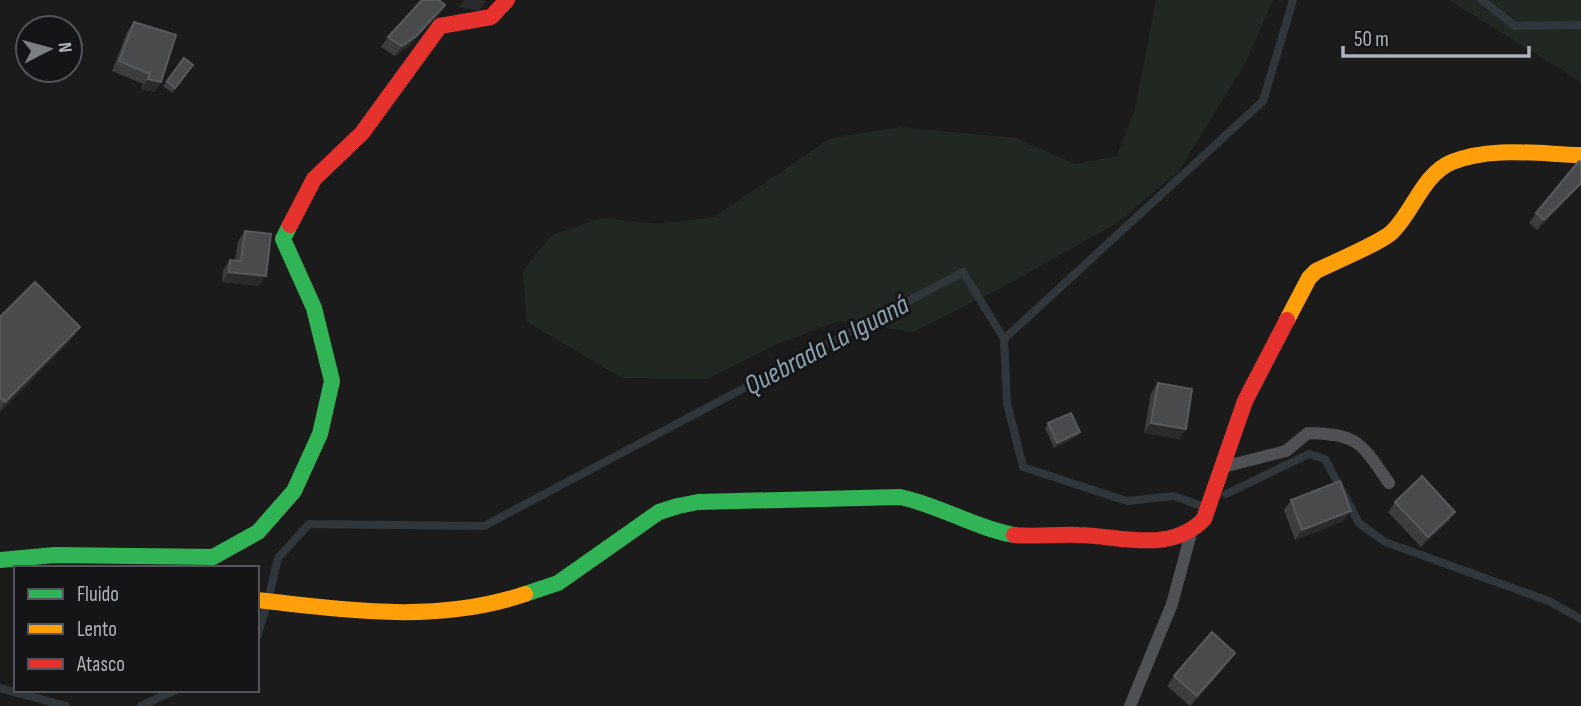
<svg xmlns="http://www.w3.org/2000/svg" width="1581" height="706" font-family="'Sofia Sans Condensed',sans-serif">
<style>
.green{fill:#212822}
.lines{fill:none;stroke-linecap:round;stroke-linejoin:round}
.stream{stroke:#2f373c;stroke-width:8}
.lane{stroke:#505154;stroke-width:12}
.fast{stroke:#30b455;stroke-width:16}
.slow{stroke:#ff9f0a;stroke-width:16}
.jam{stroke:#e5322d;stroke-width:16}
.wall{fill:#3d3d3e}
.shaded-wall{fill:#2a2a2b}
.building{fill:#494a4c;stroke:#595a5d;stroke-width:2}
.labels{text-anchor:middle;stroke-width:6;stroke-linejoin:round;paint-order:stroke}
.water-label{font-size:28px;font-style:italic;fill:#89a2b2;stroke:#151517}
</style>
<rect width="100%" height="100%" fill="#1b1b1b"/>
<path class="green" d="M 1156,0 L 1273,0 L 1246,62 L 1179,171 L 1117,223 L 1003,287 L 913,332 L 839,321 L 775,345 L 707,379 L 622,378 L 527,322 L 523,270 L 552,235 L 602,218 L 658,224 L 714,217 L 831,138 L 899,127 L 1016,138 L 1075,164 L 1117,156 L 1135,109 Z
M 1448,0 L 1581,0 L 1581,82 L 1449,0 Z"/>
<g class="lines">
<path class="stream" d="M 1482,0 L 1515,26 L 1581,25
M 1004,339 L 1007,403 L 1023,467 L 1127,501 L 1174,496 L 1199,505
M 1226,494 L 1309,454 L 1325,459 L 1359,523 L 1385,542 L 1549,601 L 1581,619
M 270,592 L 278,558 L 309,524 L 484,526 L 963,272 L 1004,339 L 1263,101 L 1293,0
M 257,637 L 266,608
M 0,688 L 66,706
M 141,706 L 176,690"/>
<path class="lane" d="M 1227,466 L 1286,451 L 1308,433 C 1359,434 1361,443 1389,483
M 1130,706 L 1172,604 L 1190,537"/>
<path class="fast" d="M 0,560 L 55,555 L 213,557 L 258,532 L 294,491 L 320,434 L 332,381 L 314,308 L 283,239 L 290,225
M 525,594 L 558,583 L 659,512 L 678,506 L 698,502 L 900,497 C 939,505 975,528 1014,535"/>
<path class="slow" d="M 1287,320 L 1309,278 L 1316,271 C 1332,263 1383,242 1393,231 C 1414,210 1423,174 1452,162 C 1491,146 1539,154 1581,155
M 257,600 C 347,610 437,624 525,594"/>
<path class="jam" d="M 290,225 L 314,179 L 362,133 L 440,26 L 491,17 L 507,0
M 1014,535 C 1036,537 1057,534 1079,535 C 1122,536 1170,554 1204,519 L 1245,401 L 1287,320"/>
</g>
<path class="wall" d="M 445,6 L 438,15 L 409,46 L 395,56 L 381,47 L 388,37 Z
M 134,22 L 161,82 L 154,92 L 141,89 L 143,84 L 112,71 L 127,32 Z
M 28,50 L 28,70 L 41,70 L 38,75 L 25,75 L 26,67 L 19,59 L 23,54 Z
M 184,58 L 193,65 L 172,93 L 163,86 Z
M 1581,163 L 1581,185 L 1537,230 L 1529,223 L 1536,213 Z
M 245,231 L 259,286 L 222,282 L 223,270 L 230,260 L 235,260 L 238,241 Z
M 0,317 L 70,341 L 0,412 Z
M 1158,383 L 1186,429 L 1179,439 L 1144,433 L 1151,393 Z
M 1048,423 L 1080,432 L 1076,437 L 1054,448 L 1045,428 Z
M 1291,500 L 1344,521 L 1295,540 L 1284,510 Z
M 1395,502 L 1448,522 L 1421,547 L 1388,512 Z
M 1235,653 L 1228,663 L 1190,706 L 1167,686 L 1174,676 Z"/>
<path class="shaded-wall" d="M 464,0 L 480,0 L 486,1 L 479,11 L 459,7 Z
M 445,5 L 438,15 L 409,46 L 395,56 L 402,46 Z
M 29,70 L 41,70 L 38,75 L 25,75 Z
M 148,79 L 161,82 L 154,92 L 141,89 Z
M 1581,183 L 1581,185 L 1537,230 L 1544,220 Z
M 229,272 L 266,276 L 259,286 L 222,282 Z
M 80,327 L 70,341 L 0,412 L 0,410 L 5,402 Z
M 1151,423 L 1186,429 L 1179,439 L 1144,433 Z
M 1080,432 L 1076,437 L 1054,448 L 1057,443 Z
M 1351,511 L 1344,521 L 1295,540 L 1302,530 Z
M 1455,512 L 1448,522 L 1421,547 L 1428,537 Z
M 1235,653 L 1228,663 L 1191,706 L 1197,696 Z"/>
<path class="building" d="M 422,0 L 439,0 L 445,5 L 416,36 L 402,46 L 388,37 Z
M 134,22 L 176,35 L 161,82 L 148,79 L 150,74 L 119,61 Z
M 28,50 L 28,60 L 23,54 Z
M 184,58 L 193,65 L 175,88 L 167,81 Z
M 1579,161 L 1581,163 L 1581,183 L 1544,220 L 1536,213 Z
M 245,231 L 271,234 L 266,276 L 229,272 L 230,260 L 241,261 Z
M 35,282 L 80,327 L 5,402 L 0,397 L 0,317 Z
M 1158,383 L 1192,389 L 1186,429 L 1151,423 Z
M 1071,413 L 1080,432 L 1057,443 L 1048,423 Z
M 1422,476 L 1455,512 L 1428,537 L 1395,502 Z
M 1340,481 L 1351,511 L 1302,530 L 1291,500 Z
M 1212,632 L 1235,653 L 1197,696 L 1174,676 Z"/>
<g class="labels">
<g class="water-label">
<text transform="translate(826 344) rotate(-28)" y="10">Quebrada La Iguaná</text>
</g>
</g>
<rect x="14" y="566" width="245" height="126" fill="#151517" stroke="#525459" stroke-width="2"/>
<rect x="28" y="589" width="35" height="10" fill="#30b455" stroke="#525459" stroke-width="2"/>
<text x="77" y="601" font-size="21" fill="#aeb3bb">Fluido</text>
<rect x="28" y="624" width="35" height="10" fill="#ff9f0a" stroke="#525459" stroke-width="2"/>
<text x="77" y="636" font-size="21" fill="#aeb3bb">Lento</text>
<rect x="28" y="659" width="35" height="10" fill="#e5322d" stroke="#525459" stroke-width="2"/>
<text x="77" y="671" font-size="21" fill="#aeb3bb">Atasco</text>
<g transform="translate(49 49) rotate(84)"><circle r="33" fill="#151517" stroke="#525459" stroke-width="2"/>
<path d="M0-5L12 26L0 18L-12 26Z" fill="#7b7e83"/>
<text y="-10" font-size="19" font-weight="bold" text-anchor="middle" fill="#aeb3bb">N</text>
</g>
<path d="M1343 46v10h186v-10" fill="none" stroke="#aeb3bb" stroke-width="3.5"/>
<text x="1354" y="46" font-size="21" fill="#aeb3bb" stroke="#151517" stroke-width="5" paint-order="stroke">50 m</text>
</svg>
